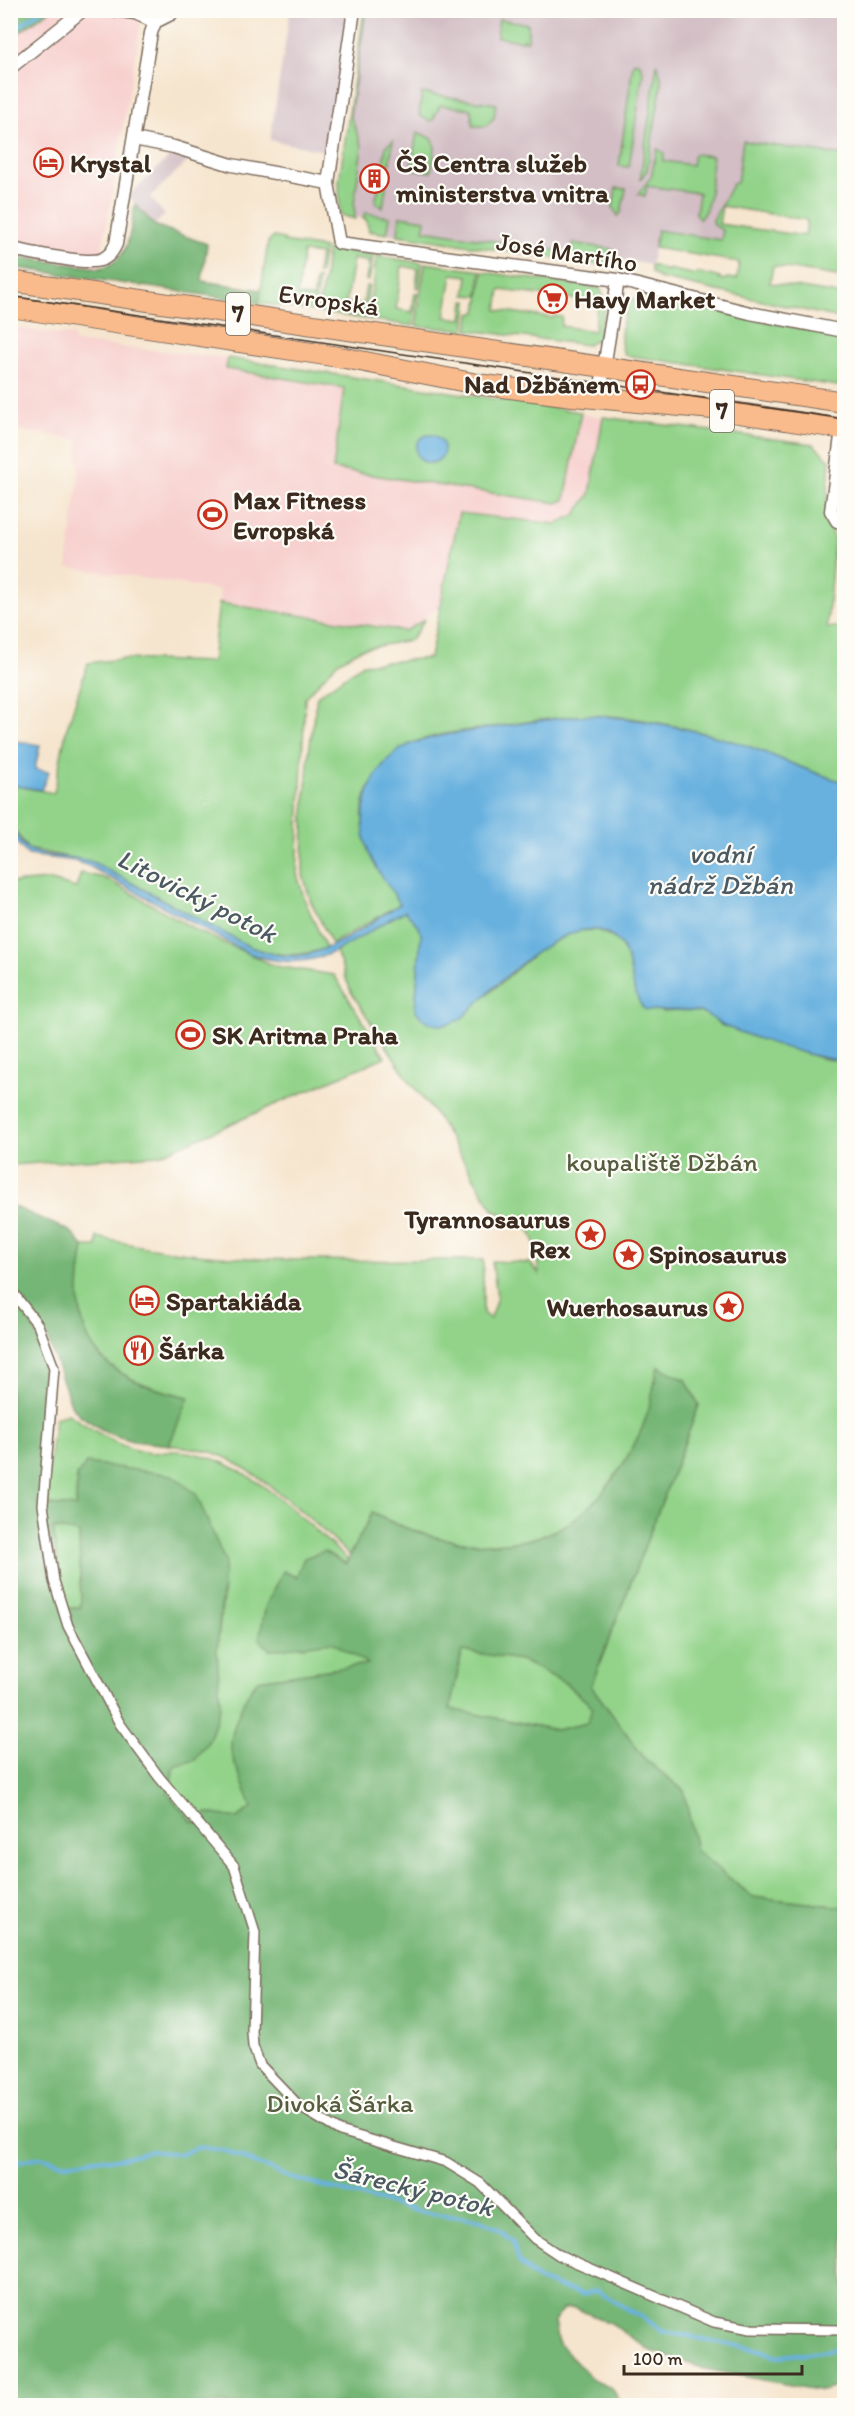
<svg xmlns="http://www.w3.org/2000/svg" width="855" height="2416" font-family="Itim,sans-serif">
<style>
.built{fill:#f7d0ce}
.industrial{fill:#d2bec4}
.green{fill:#92d389;stroke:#667e54;stroke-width:1.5;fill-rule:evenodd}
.forest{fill:#75b575;stroke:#58704a;stroke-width:1.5;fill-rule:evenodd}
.water{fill:#68b1df;stroke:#526e7e;stroke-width:1.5}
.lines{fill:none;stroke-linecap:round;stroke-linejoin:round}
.stream{stroke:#68b1df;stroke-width:4}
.pedestrian-casing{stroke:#7c6b5c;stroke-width:12}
.minor-casing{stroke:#7c6b5c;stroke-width:15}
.primary-casing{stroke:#7c6b5c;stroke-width:22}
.pedestrian{stroke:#fff;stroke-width:9}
.minor{stroke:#fff;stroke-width:12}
.primary{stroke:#fabb8c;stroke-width:20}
.tram{stroke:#3b2a1e;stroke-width:1.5}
.labels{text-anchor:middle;stroke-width:4.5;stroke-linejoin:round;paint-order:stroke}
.shield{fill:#fdfcf7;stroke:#75695f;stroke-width:1.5}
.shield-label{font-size:24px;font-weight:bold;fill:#3b2a1e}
.poi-label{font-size:26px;font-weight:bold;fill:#3b2a1e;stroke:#fdfcf7;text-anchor:start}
.street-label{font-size:26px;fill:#3b2a1e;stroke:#fdfcf7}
.park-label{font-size:26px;fill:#555d3e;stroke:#fdfcf7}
.water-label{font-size:27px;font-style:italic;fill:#4b5962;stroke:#fdfcf7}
</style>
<rect width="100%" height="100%" fill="#fdfcf7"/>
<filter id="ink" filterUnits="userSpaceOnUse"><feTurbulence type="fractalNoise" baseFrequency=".0167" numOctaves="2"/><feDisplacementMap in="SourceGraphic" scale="12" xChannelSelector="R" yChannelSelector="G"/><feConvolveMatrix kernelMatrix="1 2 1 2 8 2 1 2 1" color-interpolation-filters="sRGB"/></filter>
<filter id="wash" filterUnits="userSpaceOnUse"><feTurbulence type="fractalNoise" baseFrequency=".008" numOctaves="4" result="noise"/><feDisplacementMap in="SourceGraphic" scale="24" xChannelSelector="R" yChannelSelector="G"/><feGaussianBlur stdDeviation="1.35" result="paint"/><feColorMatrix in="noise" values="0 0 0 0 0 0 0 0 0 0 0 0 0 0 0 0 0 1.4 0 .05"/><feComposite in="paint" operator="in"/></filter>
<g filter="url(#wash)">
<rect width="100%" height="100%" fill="#f6e5ce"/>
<path class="built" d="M 49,11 L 143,11 L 99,268 L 11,256 L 10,38 Z
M 10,327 L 74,336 L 74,342 L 228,358 L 603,417 L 590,494 L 575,515 L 556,524 L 459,513 L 441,605 L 405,631 L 219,603 L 220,590 L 67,567 L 79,475 L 78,440 L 11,429 Z"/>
<path class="industrial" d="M 290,11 L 349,11 L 329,152 L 270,140 Z
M 364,11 L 844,11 L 844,156 L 743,141 L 737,184 L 731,186 L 713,220 L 723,230 L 721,241 L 657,230 L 651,265 L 612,258 L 607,266 L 369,231 L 366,219 L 340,215 L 339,181 Z
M 170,156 L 188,161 L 150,197 L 165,215 L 154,225 L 129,196 Z"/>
<path class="green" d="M 364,11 L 366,11 L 350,115 L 362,146 L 354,204 L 355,219 L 340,215 L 339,181 Z
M 499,19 L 528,24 L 528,41 L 523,41 L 523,38 L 521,41 L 497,37 Z
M 636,62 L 640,64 L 643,72 L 629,167 L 619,166 L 633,63 Z
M 657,64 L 661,76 L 661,87 L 647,170 L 640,180 Z
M 422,93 L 496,104 L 494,118 L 486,126 L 473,126 L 471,109 L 440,105 L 433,120 L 429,121 L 419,115 Z
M 417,132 L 433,139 L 435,148 L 431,172 L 411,169 Z
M 393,141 L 383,207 L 375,202 L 380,183 L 385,183 L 387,173 L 382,172 L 386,146 Z
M 743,141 L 844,156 L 844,277 L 773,266 L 770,283 L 844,295 L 844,319 L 659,278 L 651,272 L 651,265 L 668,271 L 669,269 L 696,275 L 697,273 L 720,277 L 720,279 L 725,280 L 726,278 L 737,279 L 739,262 L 654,248 L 657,230 L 721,240 L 723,231 L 714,225 L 713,220 L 733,183 L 737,183 ZM 722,206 L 807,220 L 805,236 L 719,224 Z
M 657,149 L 664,153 L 663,161 L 692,165 L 694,154 L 712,156 C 710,174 714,206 699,219 L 696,213 L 699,193 L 647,186 L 645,196 L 638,194 L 651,177 Z
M 616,188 L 626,189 L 621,213 L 618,216 L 613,207 Z
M 365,213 L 390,217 L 387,234 L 369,231 L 366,219 L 363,219 Z
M 400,216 L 425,220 L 424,230 L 567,252 L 572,251 L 573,243 L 611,249 L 614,252 L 607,266 L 398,235 Z
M 274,237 L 284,239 L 284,242 L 324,248 L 320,273 L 317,273 L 320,254 L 303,252 L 297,295 L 313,298 L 316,279 L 319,279 L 314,311 L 259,303 L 268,242 Z
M 327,249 L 373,255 L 369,281 L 366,280 L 369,262 L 353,259 L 346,303 L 363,305 L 366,286 L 369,286 L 364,319 L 317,312 L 324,280 Z
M 376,256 L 422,263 L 419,288 L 416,287 L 418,269 L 402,266 L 396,309 L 412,312 L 415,293 L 418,294 L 413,326 L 366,319 L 374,281 Z
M 425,263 L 481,271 L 478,296 L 465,295 L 468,276 L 452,274 L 445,317 L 462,319 L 464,301 L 468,301 L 465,330 L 416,326 Z
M 483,272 L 600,288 L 606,302 L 598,339 L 587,345 L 468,330 L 470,314 L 477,312 ZM 500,290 L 598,302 L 594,331 L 561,326 L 562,317 L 554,316 L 553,318 L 497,310 Z
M 644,295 L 844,338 L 844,387 L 625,355 C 616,341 624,316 629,301 Z
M 228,358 L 581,412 L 565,500 L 557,503 L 333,469 L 344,388 L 226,369 Z
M 603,417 L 813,444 L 830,460 L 826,515 L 834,541 L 827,628 L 844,626 L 844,782 C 810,773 780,757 746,746 C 710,733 669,724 631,718 C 588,711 542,720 500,726 C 471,731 437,732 410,744 C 399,749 391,760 383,768 C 340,813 374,862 400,904 L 332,944 L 311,902 L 303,875 L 304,813 L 309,751 L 317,696 L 363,664 L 430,658 L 459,513 L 556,524 L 575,515 L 590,494 Z
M 219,603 L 405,631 L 425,619 L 411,640 L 361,649 L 338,662 L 305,697 L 297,874 L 305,901 L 326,948 C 298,958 278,956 250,947 L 93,862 L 28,849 L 11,825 L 10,785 L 54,793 L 66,731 L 88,663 L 122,659 L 212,662 Z
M 81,873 L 105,878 L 198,931 L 275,966 L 334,975 L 385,1057 L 159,1155 L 11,1165 L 11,883 L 48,880 L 76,888 Z
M 405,910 L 419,927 L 421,934 L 415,1010 L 488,994 L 540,949 L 576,931 L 598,930 L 617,940 L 627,953 L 633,982 L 662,1012 L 679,1009 L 700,1012 L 711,1015 L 721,1025 L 787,1048 L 824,1059 L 844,1061 L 844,1907 L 753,1897 L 696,1851 L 684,1791 L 645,1759 L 591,1686 L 699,1405 L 686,1380 L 658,1367 C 653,1390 649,1416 638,1437 C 621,1471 597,1508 562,1527 C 503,1558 428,1542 373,1513 L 349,1555 C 319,1526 253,1465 214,1453 C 200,1448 183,1447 169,1445 L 188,1397 C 97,1377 66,1341 84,1247 L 97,1247 L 97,1237 C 222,1268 354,1259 483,1260 L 483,1313 L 490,1319 L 497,1297 L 492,1261 L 530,1263 L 539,1274 L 534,1240 L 530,1231 L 518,1220 L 494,1211 L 438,1118 L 410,1082 L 351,992 L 336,951 Z
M 68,1414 C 94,1430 119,1449 150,1453 C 157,1454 165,1450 173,1451 C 190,1451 210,1457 226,1464 C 269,1483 312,1528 348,1560 L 270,1650 L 332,1641 L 369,1664 L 258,1680 C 227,1716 239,1766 252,1807 L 237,1818 L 207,1813 L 193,1823 L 168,1794 L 174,1765 L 195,1760 L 210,1739 L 220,1706 L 217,1650 L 224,1588 L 77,1476 L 76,1507 L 47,1505 L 46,1487 L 55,1418 Z
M 52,1528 L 79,1532 L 81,1607 L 67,1609 Z
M 462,1650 L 521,1660 L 565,1683 L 593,1707 L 588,1723 L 556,1730 L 450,1709 Z"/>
<path class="forest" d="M 11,10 L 49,10 L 49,11 L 11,38 Z
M 135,204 L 154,225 L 207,244 L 202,281 L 261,290 L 259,303 L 11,267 L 11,256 L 99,268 C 131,263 130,230 135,204 Z
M 10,1205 L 70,1231 L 84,1247 C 66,1341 97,1378 189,1397 L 169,1445 L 132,1441 L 107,1433 L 81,1416 L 72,1407 L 46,1334 L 11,1284 Z
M 10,1295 C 64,1354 48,1412 40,1483 L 46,1487 L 47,1505 L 76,1507 L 77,1476 L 87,1463 L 172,1475 L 196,1494 L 225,1561 L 217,1650 L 220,1706 L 210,1739 L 195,1760 L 174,1766 L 168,1794 L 193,1823 L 207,1813 L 237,1818 L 252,1807 C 248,1794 232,1761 231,1750 C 230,1728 244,1696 258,1680 L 368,1664 L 332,1642 L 270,1650 L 259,1639 L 266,1605 L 283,1571 L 296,1577 L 304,1558 L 324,1551 L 346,1564 L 372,1513 C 428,1542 503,1558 562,1527 C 597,1508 621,1471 638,1437 C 649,1415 653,1390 658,1366 L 686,1380 L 699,1405 L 591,1686 L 645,1759 L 684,1791 L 696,1851 L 753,1897 L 844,1907 L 844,2385 L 822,2391 L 705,2369 L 651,2351 L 610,2323 L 575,2308 L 563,2309 L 555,2321 L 559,2344 L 591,2378 L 613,2390 L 623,2405 L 11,2405 ZM 53,1528 L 79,1533 L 81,1607 L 67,1609 L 62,1593 ZM 462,1651 L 521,1660 L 565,1683 L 593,1707 L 587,1723 L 556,1730 L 450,1709 Z"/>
<path class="water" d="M416 449a14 14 0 1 1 28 0a14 14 0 1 1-28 0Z
M 587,715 C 640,718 694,729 745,745 C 779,757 809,773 844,782 L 844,1061 C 804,1056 762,1041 724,1026 C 715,1022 711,1015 700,1012 C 682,1008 664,1012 645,1010 C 628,991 635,963 619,943 C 580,894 489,993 461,1019 C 442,1029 428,1027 415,1010 L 421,934 L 419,927 L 405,911 C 347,941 318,979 248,953 L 89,866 L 75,861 L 28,855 L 15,841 L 11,825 C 16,833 19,843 27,848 C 41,858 75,856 93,862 L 250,947 C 265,952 280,957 296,956 C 333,953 369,923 400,904 C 390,887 376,871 369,853 C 353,814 371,760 411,744 C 432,736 456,733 478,730 C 514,724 551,719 587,715 Z
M 10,740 L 40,745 L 35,769 L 49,772 L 41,790 L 11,785 Z"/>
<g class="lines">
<path class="stream" d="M 10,33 L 42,10
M 10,2163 L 40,2157 L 66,2164 L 92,2159 L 118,2159 L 150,2151 L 180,2154 L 200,2147 L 226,2151 L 291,2178 L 417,2211 L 478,2220 L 501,2230 L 513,2242 L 519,2262 L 539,2281 L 582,2294 L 597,2291 L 650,2322 L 661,2331 L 764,2351 L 776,2357 L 844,2348"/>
</g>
</g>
<g filter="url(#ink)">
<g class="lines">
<defs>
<path id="pedestrian" d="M 10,1289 L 38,1325 L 54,1368 L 43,1505 L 54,1581 L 68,1626 L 120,1724 L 159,1777 L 234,1866 L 255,1932 L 252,2032 L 253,2046 L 260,2065 L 300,2107 L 340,2131 L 446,2162 L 480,2183 L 535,2239 L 559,2255 L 714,2322 L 751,2329 L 844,2330"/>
<path id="minor" d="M 115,10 L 135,13 L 155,22
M 354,10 L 328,183 L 339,243 L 618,280 L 750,313 L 844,331
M 10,68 L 83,10
M 134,139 L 174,147 L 232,165 L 328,183
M 10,249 C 30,252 83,265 100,260 C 109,257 112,252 116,244 L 151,33 L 155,22 L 171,14 L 171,10
M 599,399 L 618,280
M 842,429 L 831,511 L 837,521 L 844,523"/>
<path id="primary" d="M 10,281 L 844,402
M 10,307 L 345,358 L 477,384 L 573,396 L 713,409 L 844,429"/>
</defs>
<use href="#pedestrian" class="pedestrian-casing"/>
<use href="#minor" class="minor-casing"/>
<use href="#primary" class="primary-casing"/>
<use href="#pedestrian" class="pedestrian"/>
<use href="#minor" class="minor"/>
<use href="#primary" class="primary"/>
<path class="tram" d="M 10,296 L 844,419"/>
</g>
</g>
<defs>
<symbol id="hotel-ring" viewBox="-11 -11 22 22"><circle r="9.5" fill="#fdfcf7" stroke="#c8321e" stroke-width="1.5"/><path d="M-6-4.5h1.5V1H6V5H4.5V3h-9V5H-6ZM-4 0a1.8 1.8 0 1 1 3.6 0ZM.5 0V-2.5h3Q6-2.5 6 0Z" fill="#c8321e"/></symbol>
<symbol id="building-ring" viewBox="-11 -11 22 22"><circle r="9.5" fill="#fdfcf7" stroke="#c8321e" stroke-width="1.5"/><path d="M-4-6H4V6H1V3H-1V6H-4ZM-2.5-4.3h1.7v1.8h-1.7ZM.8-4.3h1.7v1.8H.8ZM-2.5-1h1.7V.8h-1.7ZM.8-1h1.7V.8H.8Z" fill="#c8321e"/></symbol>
<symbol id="supermarket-ring" viewBox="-11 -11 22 22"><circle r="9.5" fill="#fdfcf7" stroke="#c8321e" stroke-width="1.5"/><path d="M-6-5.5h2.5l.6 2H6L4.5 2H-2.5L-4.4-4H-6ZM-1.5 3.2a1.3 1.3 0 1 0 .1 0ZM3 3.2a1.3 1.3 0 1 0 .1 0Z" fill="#c8321e"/></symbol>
<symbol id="bus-ring" viewBox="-11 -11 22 22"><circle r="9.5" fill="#fdfcf7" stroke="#c8321e" stroke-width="1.5"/><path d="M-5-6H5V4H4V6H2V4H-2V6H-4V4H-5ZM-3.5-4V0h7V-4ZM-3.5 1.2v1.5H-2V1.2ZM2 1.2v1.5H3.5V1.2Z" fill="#c8321e"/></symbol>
<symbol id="stadium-ring" viewBox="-11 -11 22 22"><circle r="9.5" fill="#fdfcf7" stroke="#c8321e" stroke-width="1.5"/><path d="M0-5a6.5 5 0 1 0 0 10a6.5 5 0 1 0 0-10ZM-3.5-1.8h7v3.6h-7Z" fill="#c8321e"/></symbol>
<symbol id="sight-ring" viewBox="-11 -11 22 22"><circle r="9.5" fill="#fdfcf7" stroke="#c8321e" stroke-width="1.5"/><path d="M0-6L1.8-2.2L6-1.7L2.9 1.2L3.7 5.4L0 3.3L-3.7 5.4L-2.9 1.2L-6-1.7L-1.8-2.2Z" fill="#c8321e"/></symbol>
<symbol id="restaurant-ring" viewBox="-11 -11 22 22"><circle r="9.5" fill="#fdfcf7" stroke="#c8321e" stroke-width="1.5"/><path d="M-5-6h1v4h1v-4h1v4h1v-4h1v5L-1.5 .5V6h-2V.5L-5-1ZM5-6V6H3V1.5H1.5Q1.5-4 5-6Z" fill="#c8321e"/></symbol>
</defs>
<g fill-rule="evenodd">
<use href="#hotel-ring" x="32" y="146" width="33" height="33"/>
<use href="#building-ring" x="358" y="162" width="33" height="33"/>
<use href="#supermarket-ring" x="536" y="282" width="33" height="33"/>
<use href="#bus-ring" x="624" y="368" width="33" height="33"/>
<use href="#stadium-ring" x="196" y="498" width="33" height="33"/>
<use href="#stadium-ring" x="174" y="1018" width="33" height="33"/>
<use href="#sight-ring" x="574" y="1218" width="33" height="33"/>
<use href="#sight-ring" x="612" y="1238" width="33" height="33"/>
<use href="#hotel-ring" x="128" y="1284" width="33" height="33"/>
<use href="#sight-ring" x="712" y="1290" width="33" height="33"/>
<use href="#restaurant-ring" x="122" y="1334" width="33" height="33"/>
</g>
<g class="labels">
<g class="shield">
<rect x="226" y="293" width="24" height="42" rx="4.5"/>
<rect x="710" y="390" width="24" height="42" rx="4.5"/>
</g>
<g class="shield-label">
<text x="238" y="322">7</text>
<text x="722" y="419">7</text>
</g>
<g class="poi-label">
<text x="70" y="172">Krystal</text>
<text x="396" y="172">ČS Centra služeb<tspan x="396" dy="30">ministerstva vnitra</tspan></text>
<text x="574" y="308">Havy Market</text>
<text x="620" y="393" text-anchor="end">Nad Džbánem</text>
<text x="233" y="509">Max Fitness<tspan x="233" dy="30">Evropská</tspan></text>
<text x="212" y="1044">SK Aritma Praha</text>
<text x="570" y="1228" text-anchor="end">Tyrannosaurus<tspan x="570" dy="30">Rex</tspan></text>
<text x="649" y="1263">Spinosaurus</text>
<text x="166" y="1310">Spartakiáda</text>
<text x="708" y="1316" text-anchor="end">Wuerhosaurus</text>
<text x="159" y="1359">Šárka</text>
</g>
<g class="street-label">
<text transform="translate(567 252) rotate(9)" y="9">José Martího</text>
<text transform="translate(329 300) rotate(8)" y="9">Evropská</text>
</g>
<g class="park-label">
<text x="662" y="1171">koupaliště Džbán</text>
<text x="340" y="2112">Divoká Šárka</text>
</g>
<g class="water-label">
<text x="720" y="863">vodní<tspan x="720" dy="31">nádrž Džbán</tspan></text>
<text transform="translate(197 896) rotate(27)" y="9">Litovický potok</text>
<text transform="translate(413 2188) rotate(14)" y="9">Šárecký potok</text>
</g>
</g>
<rect width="855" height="2416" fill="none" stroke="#fdfcf7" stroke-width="36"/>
<path d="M624 2365v9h178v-9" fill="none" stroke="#3b2a1e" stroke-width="3"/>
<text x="633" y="2365" font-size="18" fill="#3b2a1e" stroke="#fdfcf7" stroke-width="4.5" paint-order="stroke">100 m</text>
</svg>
